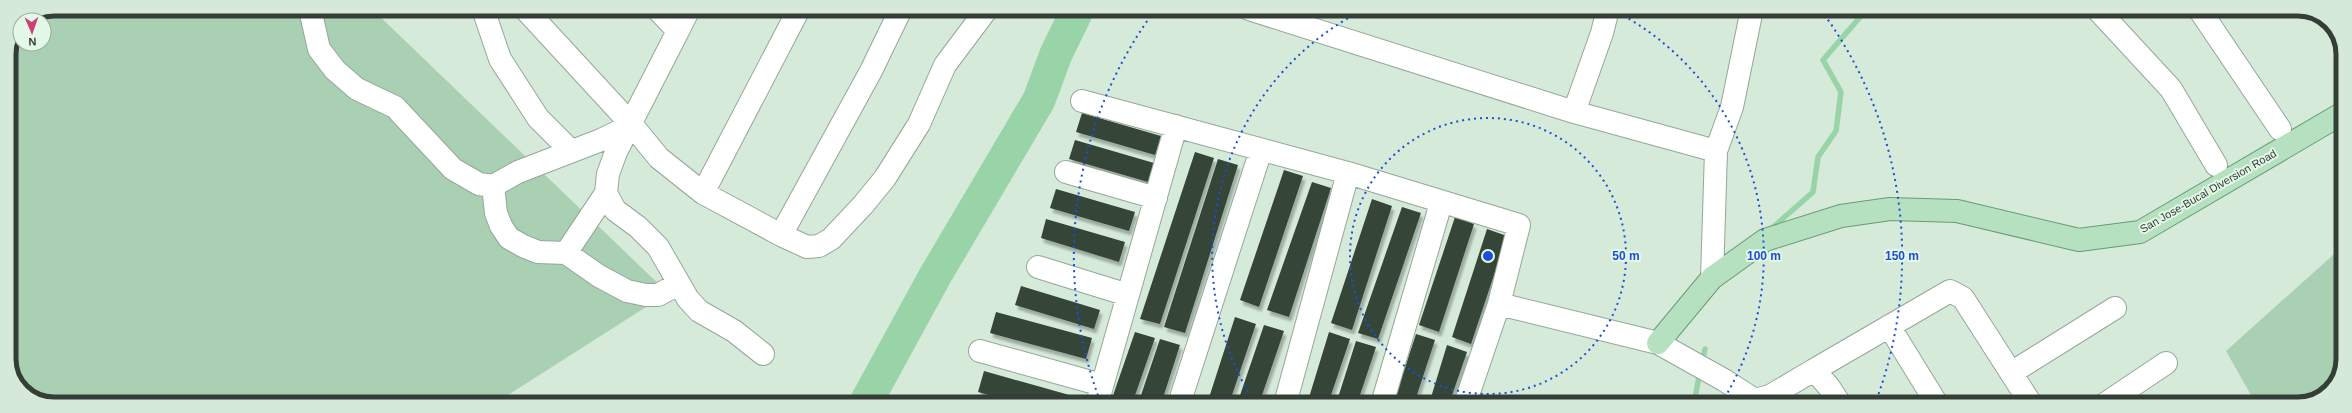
<svg xmlns="http://www.w3.org/2000/svg" width="2352" height="413" font-family="Arial,sans-serif">
<style>
.green{fill:#a9d0b2}
.lines{fill:none;stroke-linecap:round;stroke-linejoin:round}
.stream{stroke:#98d4a7;stroke-width:5.5}
.river{stroke:#98d4a7;stroke-width:33}
.building{fill:#344538;filter:url(#shadow)}
.minor-casing{stroke:#94a798;stroke-width:24}
.major-casing{stroke:#689b75;stroke-width:24}
.minor{stroke:#fff;stroke-width:22}
.major{stroke:#b5e1c1;stroke-width:22}
.ring{fill:none;stroke:#1d4ed8;stroke-width:2;stroke-dasharray:2 4}
.labels{text-anchor:middle;stroke-width:4;stroke-linejoin:round;paint-order:stroke}
.street-label{font-size:11px;fill:#353d37;stroke:#e3f8e7}
.rim{fill:none;stroke:#353d37;stroke-width:5}
.centre{fill:#1d4ed8;stroke:#e3f8e7;stroke-width:2}
.ring-label{font-size:12px;text-anchor:middle;font-weight:bold;fill:#1d4ed8;stroke:#e3f8e7;stroke-width:4;stroke-linejoin:round;paint-order:stroke}
</style>
<defs>
<filter id="shadow"><feDropShadow dx="2.5" dy="4.5" stdDeviation="1" flood-color="#0004"/></filter>
</defs>
<rect width="100%" height="100%" fill="#d6eada"/>
<path class="green" d="M 54,9 L 372,9 L 668,293 L 494,404 L 48,404 L 22,391 L 9,365 L 9,54 L 20,27 L 20,44 L 44,44 L 44,20 L 28,20 Z
M 2343,246 L 2343,365 L 2328,393 L 2298,404 L 2256,404 L 2226,351 Z"/>
<g class="lines">
<path class="stream" d="M 1771,229 L 1813,192 L 1818,157 L 1836,131 L 1841,92 L 1823,60 L 1867,9
M 1702,363 L 1705,349
M 1694,404 L 1700,371"/>
<path class="river" d="M 865,404 L 935,276 L 1039,100 L 1056,54 L 1078,9"/>
</g>
<path class="building" d="M 1082,113 L 1161,136 L 1155,155 L 1076,132 Z
M 1075,140 L 1154,163 L 1148,182 L 1069,159 Z
M 1195,152 L 1214,158 L 1160,324 L 1140,319 Z
M 1218,159 L 1238,165 L 1185,333 L 1164,327 Z
M 1284,170 L 1303,176 L 1259,307 L 1240,300 Z
M 1312,182 L 1331,188 L 1289,317 L 1267,310 Z
M 1056,189 L 1135,212 L 1129,231 L 1050,208 Z
M 1372,199 L 1392,206 L 1352,330 L 1331,323 Z
M 1402,207 L 1421,213 L 1378,339 L 1358,333 Z
M 1455,217 L 1474,224 L 1439,332 L 1419,325 Z
M 1046,219 L 1125,242 L 1119,262 L 1041,238 Z
M 1487,229 L 1507,236 L 1471,344 L 1452,337 Z
M 1021,286 L 1100,310 L 1094,329 L 1015,305 Z
M 996,312 L 1092,338 L 1086,359 L 990,333 Z
M 1235,317 L 1256,324 L 1229,404 L 1207,404 Z
M 1264,325 L 1284,331 L 1259,404 L 1237,404 Z
M 1135,332 L 1155,338 L 1132,404 L 1110,404 Z
M 1329,332 L 1350,339 L 1328,404 L 1307,404 Z
M 1416,334 L 1435,340 L 1414,404 L 1393,404 Z
M 1160,339 L 1180,345 L 1161,404 L 1138,404 Z
M 1356,341 L 1376,347 L 1357,404 L 1336,404 Z
M 1447,345 L 1467,352 L 1449,404 L 1429,404 Z
M 984,371 L 1080,398 L 1079,404 L 1021,404 L 978,392 Z"/>
<g class="lines">
<defs>
<path id="minor" d="M 310,9 L 319,49 L 335,70 L 357,89 L 395,107 L 453,169 L 479,184 L 493,186 L 518,172 L 601,140 L 632,125
M 483,9 L 500,59 L 538,118 L 570,150
M 525,9 L 632,125 L 659,158 L 703,193 L 781,235 L 807,247 L 819,246 L 831,239 L 863,205 L 885,178 L 919,124 L 945,65 L 987,9
M 657,9 L 678,31 L 689,9
M 1249,9 L 1574,112 L 1716,151
M 2097,9 L 2171,89 L 2216,165
M 2199,9 L 2280,129
M 678,31 L 616,152 L 608,174 L 606,193 L 615,210 L 638,227 L 658,247 L 688,299 L 699,311 L 734,331 L 763,354
M 1082,101 L 1348,173 L 1519,225 L 1499,304 L 1465,404
M 1574,112 L 1602,33 L 1608,9
M 1066,172 L 1156,198
M 493,186 L 496,213 L 501,226 L 509,238 L 523,246 L 538,252 L 566,253 L 599,276 L 627,291 L 646,295 L 658,295 L 678,284
M 703,193 L 799,9
M 781,235 L 871,71 L 901,9
M 566,253 L 606,193
M 1038,267 L 1128,295
M 1712,278 L 1716,151 L 1732,107 L 1752,9
M 1499,304 L 1658,343 L 1724,380 L 1755,400 L 1757,404
M 1889,326 L 1937,404
M 980,351 L 1102,385
M 1814,370 L 1950,291 L 1963,298 L 2031,404
M 2011,373 L 2115,308
M 1755,400 L 1770,396 L 1814,370 L 1829,387 L 1840,404
M 1097,404 L 1176,126
M 1179,404 L 1261,150
M 1285,404 L 1348,173
M 1382,404 L 1441,203
M 2105,404 L 2166,363"/>
<path id="major" d="M 1658,343 L 1712,278 L 1765,240 L 1841,216 L 1890,209 L 1957,211 L 2079,240 L 2140,232 L 2343,113"/>
</defs>
<use href="#minor" class="minor-casing"/>
<use href="#major" class="major-casing"/>
<use href="#minor" class="minor"/>
<use href="#major" class="major"/>
</g>
<g class="ring">
<circle cx="1488" cy="256" r="138"/>
<path d="M1254 402A276 276 0 0 1 1363 10M1613 10A276 276 0 0 1 1722 402"/>
<path d="M1100 401A414 414 0 0 1 1155 10M1821 10A414 414 0 0 1 1876 401"/>
</g>
<g class="labels">
<g class="street-label">
<text transform="translate(2208 191) rotate(-30)" y="4">San Jose-Bucal Diversion Road</text>
</g>
</g>
<path d="M0 0H2352V413H0ZM54 16H2298A38 38 0 0 1 2336 54V359A38 38 0 0 1 2298 397H54A38 38 0 0 1 16 359V54A38 38 0 0 1 54 16Z" fill="#d5e9d9" fill-rule="evenodd"/>
<path class="rim" d="M54 16H2298A38 38 0 0 1 2336 54V359A38 38 0 0 1 2298 397H54A38 38 0 0 1 16 359V54A38 38 0 0 1 54 16Z"/>
<circle cx="1488" cy="256" r="6" class="centre"/>
<g class="ring-label">
<text x="1626" y="260">50 m</text>
<text x="1764" y="260">100 m</text>
<text x="1902" y="260">150 m</text>
</g>
<g transform="translate(32 32) rotate(178)"><circle r="19" fill="#e3f8e7" stroke="#9dada1"/>
<path d="M0-3L7 15L0 10L-7 15Z" fill="#cd4276"/>
<text y="-6" font-size="11" font-weight="bold" text-anchor="middle" fill="#353d37">N</text>
</g>
</svg>
